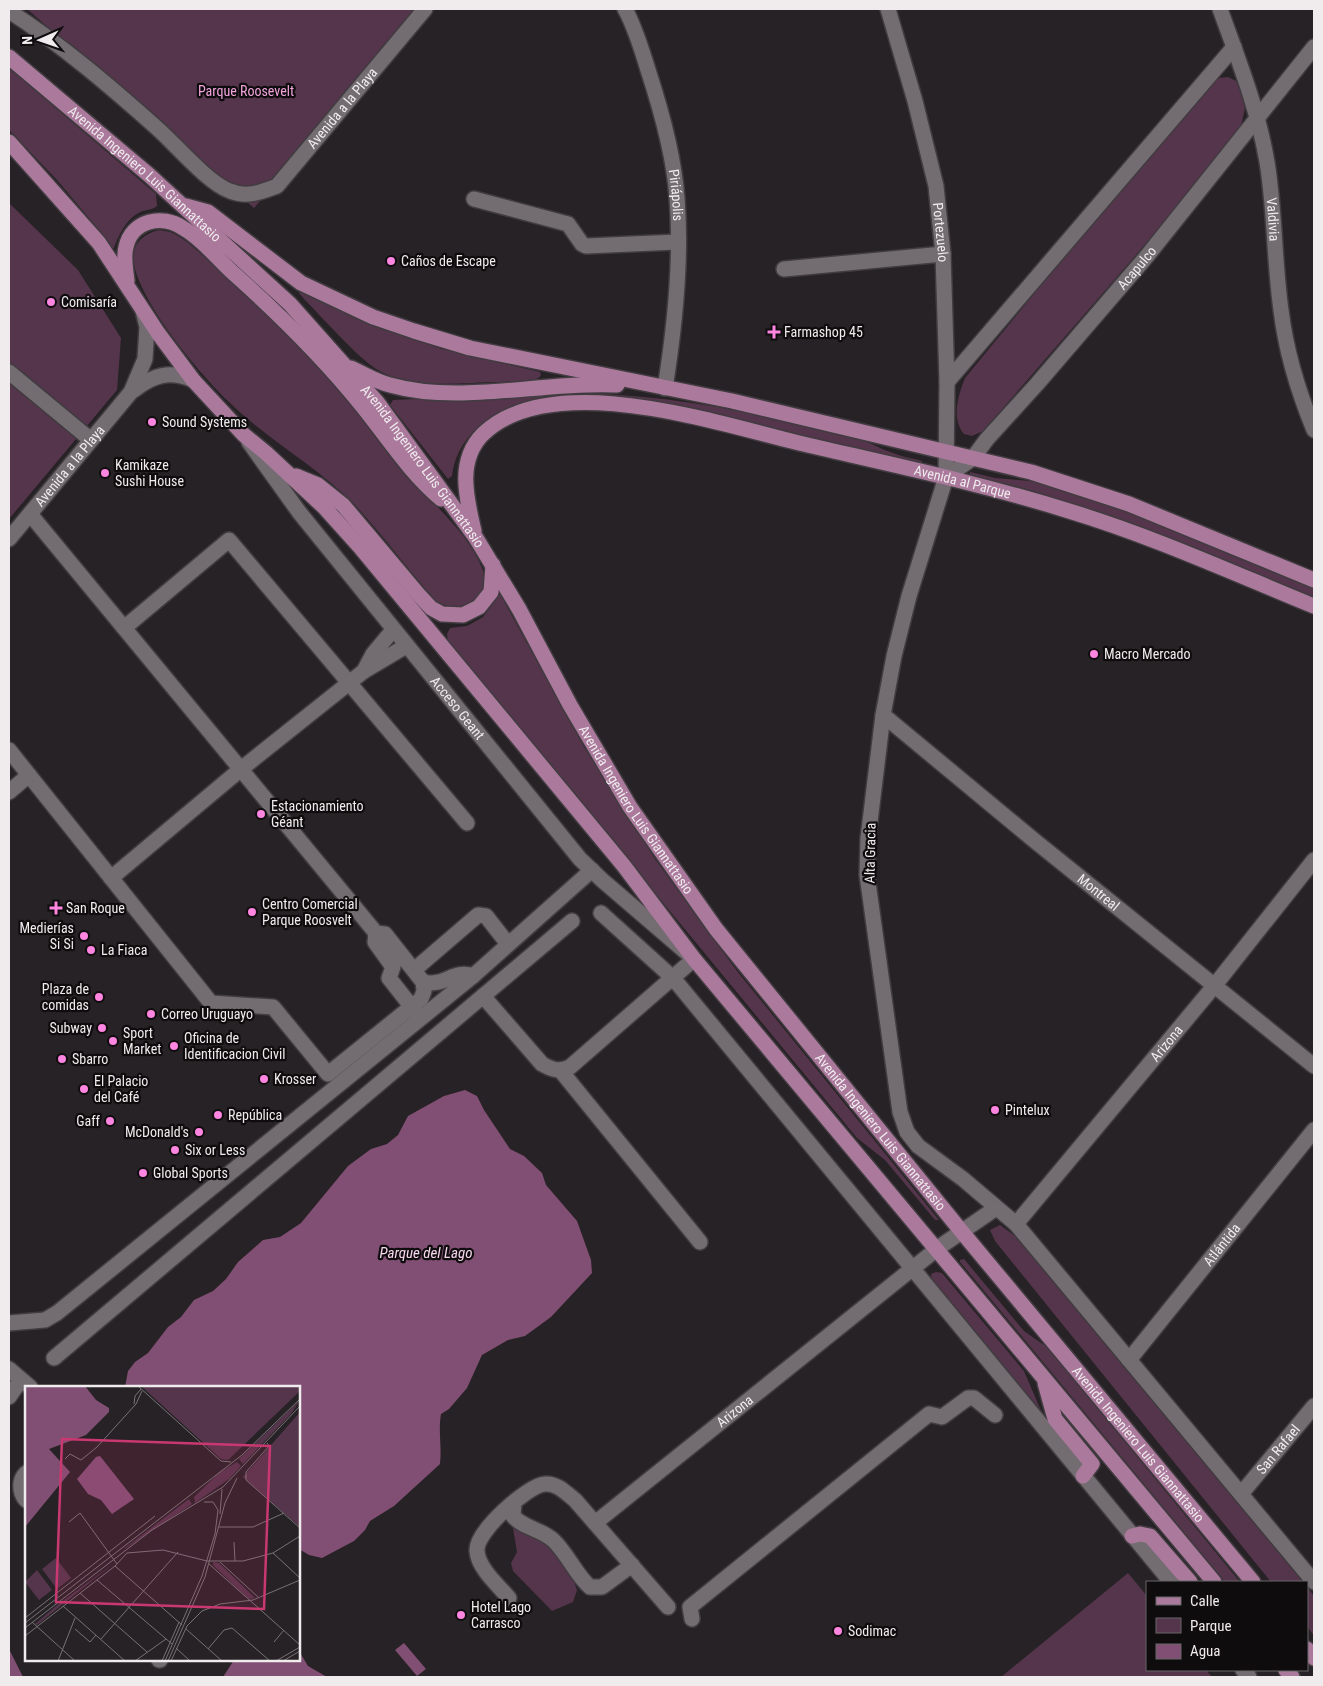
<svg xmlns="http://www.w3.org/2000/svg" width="1323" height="1686" font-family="'Roboto Condensed',sans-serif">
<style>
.green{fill:#54354b}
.water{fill:#814f73}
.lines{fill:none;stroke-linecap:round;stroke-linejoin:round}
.minor-casing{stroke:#413c40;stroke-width:18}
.major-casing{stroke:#413c40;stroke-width:18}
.minor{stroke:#736c71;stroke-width:15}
.major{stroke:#aa799c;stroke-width:15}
.poi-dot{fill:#fe85e0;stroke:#0f0c0e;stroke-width:2}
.labels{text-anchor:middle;stroke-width:4.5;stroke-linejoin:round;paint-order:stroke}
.park-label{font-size:14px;fill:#f1a4db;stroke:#0f0c0e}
.street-label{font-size:14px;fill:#f0ecee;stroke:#0f0c0e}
.poi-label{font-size:14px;fill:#f0ecee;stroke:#0f0c0e;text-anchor:start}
.water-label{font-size:15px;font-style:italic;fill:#f8d8ee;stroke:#0f0c0e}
.inset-road{fill:none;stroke:#777375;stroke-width:1}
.view{fill:#c93871;fill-opacity:0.15;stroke:#c93871;stroke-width:2.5}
.inset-edge{fill:none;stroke:#f0ecee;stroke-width:2.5}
</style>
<rect width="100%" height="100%" fill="#272225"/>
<path class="green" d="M 27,9 L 425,9 L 254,208 Z
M 9,68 L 156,194 L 157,206 C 152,210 149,209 143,211 C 128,216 119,234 114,248 L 102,248 L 104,236 L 57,180 L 9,130 Z
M 1228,77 L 1236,81 L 1241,91 L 1245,108 L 1241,126 L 1182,202 L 983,431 L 972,436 L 964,434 C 951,419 958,395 965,378 L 1130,177 L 1212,83 L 1219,78 Z
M 9,203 L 78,270 L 121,338 L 117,390 L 9,519 Z
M 159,230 C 163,231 167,231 170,232 C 188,239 203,257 218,269 C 272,316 323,368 369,422 C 386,441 399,463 415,482 C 438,510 468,533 482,568 C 493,598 462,615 437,602 C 408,570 383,535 354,504 C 316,465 266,439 228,401 C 198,372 143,306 134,265 C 130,246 142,234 159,230 Z
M 299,290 L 380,328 L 442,349 L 540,372 L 541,375 C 536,384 511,381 501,382 C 462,382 410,391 376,369 C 353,353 324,319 304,299 L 299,293 Z
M 558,393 C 659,392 756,412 854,437 C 868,441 880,449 893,453 C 902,457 913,458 922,461 L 922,463 C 869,451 816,439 763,427 C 681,408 567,369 490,418 C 469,432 455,451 452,476 L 448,479 L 390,405 L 393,400 Z
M 970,472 L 995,478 L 1031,481 L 1123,510 L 1314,587 L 1314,597 L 1120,519 L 1030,490 L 970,475 Z
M 500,594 L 584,747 L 655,859 L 737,971 L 939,1220 L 935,1220 L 885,1160 L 857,1138 L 448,642 L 447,634 L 450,628 L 467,626 L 483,617 Z
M 1000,1225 L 1015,1236 L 1303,1582 L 1271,1582 L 995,1241 L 990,1230 Z
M 964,1259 L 1024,1331 L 1047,1347 L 1240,1582 L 1225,1582 L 960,1262 L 960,1260 Z
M 936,1272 L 942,1273 L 1024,1371 L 1042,1413 L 1083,1462 L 932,1283 L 931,1274 Z
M 517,1526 L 550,1543 L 571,1574 L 577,1590 L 573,1602 L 552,1611 L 513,1571 L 511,1563 L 517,1552 L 513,1528 Z
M 1128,1573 L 1147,1596 L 1147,1670 L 1206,1670 L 1212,1677 L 1001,1677 Z
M 1307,1587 L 1314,1596 L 1314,1636 L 1307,1626 Z"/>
<path class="water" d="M 465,1090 L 477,1096 L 484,1110 L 510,1149 L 524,1156 L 542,1173 L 546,1185 L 577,1221 L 591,1260 L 592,1273 L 551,1317 L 525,1336 L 508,1340 L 482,1355 L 467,1388 L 449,1409 L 441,1414 C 438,1431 442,1446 440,1464 L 394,1506 L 370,1521 L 365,1530 L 354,1541 L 322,1558 L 309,1555 L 299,1549 L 299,1387 L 125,1387 L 128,1371 L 135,1362 L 148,1353 L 168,1327 L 181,1317 L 194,1300 L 213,1291 L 226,1279 L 238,1262 L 263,1240 L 280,1237 L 301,1223 L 348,1166 L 371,1149 L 387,1144 L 398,1135 L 408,1116 L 444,1096 Z
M 404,1643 L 426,1669 L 417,1676 L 395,1650 Z
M 9,1649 L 23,1677 L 9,1677 Z
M 299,1651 L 308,1666 L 327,1677 L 223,1677 L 234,1660 L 299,1660 Z"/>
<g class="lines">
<defs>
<g id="minor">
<path id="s1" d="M 625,9 C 636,29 642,51 649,73 C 662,113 674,156 677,198 C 682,261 675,326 665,388"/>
<path id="s2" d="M 888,9 L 915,101 L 936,186 L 943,254 L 947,382 L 946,477 L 909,596 L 894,656 L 883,715 L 868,838 L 867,875 L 900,1112 L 907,1132 L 918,1146 L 963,1179 L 1016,1224 L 1314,1582"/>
<path id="s3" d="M 1220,9 C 1238,59 1258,109 1267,162 C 1275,210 1274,261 1281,310 C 1286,352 1298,391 1314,430"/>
<path id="s4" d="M 9,11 C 62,45 111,87 158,129 C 176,145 209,184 230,191 C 247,198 261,192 277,186 L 425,9"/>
<path d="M 474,199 L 568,224 L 582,244 L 586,246 L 677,242"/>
<path d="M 784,269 L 943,254"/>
<path d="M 9,372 L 91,440"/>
<path d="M 947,382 L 1234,47"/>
<path d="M 134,390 C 153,375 170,370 193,380"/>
<path id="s5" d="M 249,442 L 299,512 L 580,859 L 602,880 L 694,959 L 570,1067 C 559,1072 553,1070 542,1064 L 483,996"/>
<path id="s6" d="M 946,477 L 973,458 L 987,439 L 1037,384 L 1147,256 L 1314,47"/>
<path id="s7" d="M 9,539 L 131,392 L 145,359 L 147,327 L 143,311"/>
<path d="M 124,628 L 229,540 L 467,823"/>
<path d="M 364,671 L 373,654 L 393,630"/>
<path id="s8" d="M 883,715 L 1035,841 L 1314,1066"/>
<path d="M 9,750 L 211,1003 L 273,1007 L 328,1074 L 421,999 L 424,991 L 423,982 L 385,934 L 376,933 L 30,514"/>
<path d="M 9,792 L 29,775"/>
<path d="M 111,878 L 241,769 L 364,671 L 406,646"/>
<path d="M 601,913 L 673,978 L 1171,1582"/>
<path d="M 376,933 L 375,942 L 393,967 L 389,978 L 418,1015"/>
<path d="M 414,970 L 478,915 L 486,916 L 508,944"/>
<path d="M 423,982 C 446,987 453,969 473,976"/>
<path d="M 561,1071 L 700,1242"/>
<path id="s9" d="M 1016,1224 L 1215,985 L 1314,860"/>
<path d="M 9,1323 L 45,1320 L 57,1313 L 473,976 L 592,870"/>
<path d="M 54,1358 L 572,921"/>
<path id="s10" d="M 1129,1360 L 1314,1130"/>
<path d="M 9,1369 L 30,1387"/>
<path d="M 9,1397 L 20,1381"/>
<path d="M 26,1473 C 19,1480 19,1492 26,1500"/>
<path id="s11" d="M 1241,1494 L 1314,1406"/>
<path d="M 514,1503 L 513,1516 C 523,1528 541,1529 553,1540 C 568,1554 575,1574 590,1587 L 602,1587 L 632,1565"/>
<path id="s12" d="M 595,1523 L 938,1248 L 996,1208"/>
<path d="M 509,1598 C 498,1585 478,1568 477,1551 C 475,1532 528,1485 545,1484 C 557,1483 566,1493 575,1500 L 668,1607"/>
<path d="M 692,1619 L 690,1607 L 929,1414 L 942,1417 L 968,1398 L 974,1398 L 995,1415"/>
<path d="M 159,1660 L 160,1660"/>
<path d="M 1243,1670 L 1249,1677"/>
</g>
<g id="major">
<path id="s13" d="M 9,57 L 149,175 L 290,304 L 377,402 L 476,538 L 519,609 L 570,705 L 630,807 L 716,929 L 962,1232 L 1253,1582"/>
<path d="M 9,142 L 99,243 L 158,333 L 193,380 L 244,435 L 266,453 L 324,507 L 360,547 L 624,866 L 694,959 L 1214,1582"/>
<path d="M 186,206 L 208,212 L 301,283 L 373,317 L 414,331 L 470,348 L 732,401 L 1031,472 L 1129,504 L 1314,580"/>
<path d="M 127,281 C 126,270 123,258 126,247 C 132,220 162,214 183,228 C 201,238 216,257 231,271 C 278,313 323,357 363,407 C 388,438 410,473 441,499"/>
<path d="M 351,368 C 364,374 377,382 390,385 C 460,405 544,381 617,385"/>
<path d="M 296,476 L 318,485 L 343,505 L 418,594 L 431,608 L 442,614 L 463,615 L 479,607 L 491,592 L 493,565"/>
<path id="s14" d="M 474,531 C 467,500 456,461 483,434 C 552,368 717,423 799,443 C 889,464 980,483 1069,511 C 1152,536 1233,573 1314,606"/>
<path d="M 1045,1383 L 1055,1419 L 1092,1464 L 1083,1476"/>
<path d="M 1132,1536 L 1140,1534 L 1150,1536 L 1190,1582"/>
<path d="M 1307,1649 L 1314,1658"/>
<path d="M 1286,1670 L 1292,1677"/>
</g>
</defs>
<use href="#minor" class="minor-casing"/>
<use href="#major" class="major-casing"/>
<use href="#minor" class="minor"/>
<use href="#major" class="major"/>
</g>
<g class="poi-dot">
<circle cx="391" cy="261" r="5"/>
<circle cx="51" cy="302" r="5"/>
<path d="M771.5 324.5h5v5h5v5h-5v5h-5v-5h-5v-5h5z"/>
<circle cx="152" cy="422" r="5"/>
<circle cx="105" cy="473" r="5"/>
<circle cx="1094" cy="654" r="5"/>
<circle cx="261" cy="814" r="5"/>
<path d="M53.5 900.5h5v5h5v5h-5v5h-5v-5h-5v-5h5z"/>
<circle cx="252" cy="912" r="5"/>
<circle cx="84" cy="936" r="5"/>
<circle cx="91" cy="950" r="5"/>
<circle cx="99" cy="997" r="5"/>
<circle cx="151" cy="1014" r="5"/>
<circle cx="102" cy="1028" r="5"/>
<circle cx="113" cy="1041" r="5"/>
<circle cx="174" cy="1046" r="5"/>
<circle cx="62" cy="1059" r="5"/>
<circle cx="264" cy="1079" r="5"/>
<circle cx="84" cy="1089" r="5"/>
<circle cx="995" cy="1110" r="5"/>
<circle cx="218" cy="1115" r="5"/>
<circle cx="110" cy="1121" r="5"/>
<circle cx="199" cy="1132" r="5"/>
<circle cx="175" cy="1150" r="5"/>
<circle cx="143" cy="1173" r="5"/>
<circle cx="461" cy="1615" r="5"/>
<circle cx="838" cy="1631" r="5"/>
</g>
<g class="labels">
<g class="park-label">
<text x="246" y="96">Parque Roosevelt</text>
</g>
<g class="street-label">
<text dy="5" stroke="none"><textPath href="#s4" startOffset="436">Avenida a la Playa</textPath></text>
<text dy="5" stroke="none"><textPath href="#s13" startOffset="179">Avenida Ingeniero Luis Giannattasio</textPath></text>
<text dy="5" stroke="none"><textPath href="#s1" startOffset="194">Piriápolis</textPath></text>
<text dy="5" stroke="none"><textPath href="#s3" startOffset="218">Valdivia</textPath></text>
<text dy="5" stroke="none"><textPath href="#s2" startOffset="230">Portezuelo</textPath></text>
<text dy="5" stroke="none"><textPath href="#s6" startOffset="284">Acapulco</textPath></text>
<text dy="5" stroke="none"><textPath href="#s7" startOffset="95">Avenida a la Playa</textPath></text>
<text dy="5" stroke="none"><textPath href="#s13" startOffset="584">Avenida Ingeniero Luis Giannattasio</textPath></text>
<text dy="5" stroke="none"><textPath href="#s14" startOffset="598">Avenida al Parque</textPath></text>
<text dy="5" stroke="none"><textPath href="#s5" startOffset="338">Acceso Geant</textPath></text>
<text dy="5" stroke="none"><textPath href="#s13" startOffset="989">Avenida Ingeniero Luis Giannattasio</textPath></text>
<text transform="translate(870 853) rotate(-89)" y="5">Alta Gracia</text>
<text dy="5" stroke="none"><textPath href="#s8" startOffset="279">Montreal</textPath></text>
<text dy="5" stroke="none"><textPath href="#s9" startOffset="235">Arizona</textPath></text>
<text dy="5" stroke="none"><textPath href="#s13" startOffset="1394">Avenida Ingeniero Luis Giannattasio</textPath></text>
<text dy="5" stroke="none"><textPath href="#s10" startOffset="148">Atlántida</textPath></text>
<text dy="5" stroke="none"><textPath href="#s12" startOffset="179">Arizona</textPath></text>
<text dy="5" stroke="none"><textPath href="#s13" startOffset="1799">Avenida Ingeniero Luis Giannattasio</textPath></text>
<text dy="5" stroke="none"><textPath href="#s11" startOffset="58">San Rafael</textPath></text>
</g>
<g class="poi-label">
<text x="401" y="266">Caños de Escape</text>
<text x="61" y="307">Comisaría</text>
<text x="784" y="337">Farmashop 45</text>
<text x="162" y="427">Sound Systems</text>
<text x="115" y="470">Kamikaze<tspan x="115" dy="16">Sushi House</tspan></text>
<text x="1104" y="659">Macro Mercado</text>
<text x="271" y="811">Estacionamiento<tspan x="271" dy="16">Géant</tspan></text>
<text x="262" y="909">Centro Comercial<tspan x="262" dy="16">Parque Roosvelt</tspan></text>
<text x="66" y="913">San Roque</text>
<text x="74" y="933" text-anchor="end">Medierías<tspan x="74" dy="16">Si Si</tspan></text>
<text x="101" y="955">La Fiaca</text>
<text x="89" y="994" text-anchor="end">Plaza de<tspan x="89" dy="16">comidas</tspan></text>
<text x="161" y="1019">Correo Uruguayo</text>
<text x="92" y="1033" text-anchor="end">Subway</text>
<text x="123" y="1038">Sport<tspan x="123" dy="16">Market</tspan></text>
<text x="184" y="1043">Oficina de<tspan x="184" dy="16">Identificacion Civil</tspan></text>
<text x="72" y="1064">Sbarro</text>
<text x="274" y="1084">Krosser</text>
<text x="94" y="1086">El Palacio<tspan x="94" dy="16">del Café</tspan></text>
<text x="1005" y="1115">Pintelux</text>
<text x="228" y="1120">República</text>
<text x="100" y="1126" text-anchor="end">Gaff</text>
<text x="189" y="1137" text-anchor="end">McDonald's</text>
<text x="185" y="1155">Six or Less</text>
<text x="153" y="1178">Global Sports</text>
<text x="471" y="1612">Hotel Lago<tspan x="471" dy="16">Carrasco</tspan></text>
<text x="848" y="1636">Sodimac</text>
</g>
<g class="water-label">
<text x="426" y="1258">Parque del Lago</text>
</g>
</g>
<g transform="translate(25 1386)">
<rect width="275" height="275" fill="#272225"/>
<path d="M 116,0 L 275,0 L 275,5 L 203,74 L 196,73 ZM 275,14 L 266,28 L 218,78 L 214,73 ZM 275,26 L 275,141 L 218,91 ZM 212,76 L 216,80 L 204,93 L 170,117 L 169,111 L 195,86 ZM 164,113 L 167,118 L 98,164 L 101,161 ZM 31,172 L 46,192 L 32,203 L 17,183 ZM 188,176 L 194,177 L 230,212 L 224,213 L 215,205 L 188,179 ZM 89,177 L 12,239 L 10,238 L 31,220 ZM 12,184 L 27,204 L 14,214 L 0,196 Z" fill="#54354b"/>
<path d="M 60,0 L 71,14 L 84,22 L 84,26 L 61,49 L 24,63 L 45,86 L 0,141 L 0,1 ZM 75,70 L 109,113 L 87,128 L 76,114 L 63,108 L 52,93 L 71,71 Z" fill="#814f73"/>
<path class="inset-road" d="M 113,0 L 196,75 L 206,76M 109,18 L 110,10 L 116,3M 242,57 L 244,60 L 221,86 L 221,94 L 275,142M 40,73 L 45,68 L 56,74 L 72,61 L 111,18 L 117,5M 195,128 L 197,103M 44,136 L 55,127 L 92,178M 194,141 L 228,141 L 259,127M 209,156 L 210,175M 248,167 L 275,192M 195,176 L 233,211M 184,178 L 275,259M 90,180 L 157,239M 72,194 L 147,258M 55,207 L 122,266M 38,220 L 100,275M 0,232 L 130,130M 7,236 L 50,275M 0,237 L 217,69 L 275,13M 0,242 L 127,144 L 198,101 L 275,20M 50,243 L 65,256 L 71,249M 161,243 L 197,275M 0,250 L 90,180 L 102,167 L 138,164 L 182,175 L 218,175 L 248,167 L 275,150M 76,253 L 153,166M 249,256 L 259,244M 151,262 L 165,275M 183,263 L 199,244 L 207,242 L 245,275M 33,275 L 50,232M 110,275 L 141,253M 137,275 L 154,236M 140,275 L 177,190 L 190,148 L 193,124 L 188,116 L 179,116M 143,275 L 180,191 L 200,117 L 212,92M 146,275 L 162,240 L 177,225 L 195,218 L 228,214 L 275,194M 251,275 L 275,261M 258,275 L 275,265"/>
<path class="view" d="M 37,53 L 245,60 L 239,223 L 31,216 Z"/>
<rect width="275" height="275" class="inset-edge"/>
</g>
<rect width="1323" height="1686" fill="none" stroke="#f0ecee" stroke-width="20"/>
<rect x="1146" y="1581" width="162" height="90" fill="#0f0c0e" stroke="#696668"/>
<rect x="1156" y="1597" width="25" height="8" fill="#aa799c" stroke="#696668"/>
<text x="1190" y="1606" font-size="15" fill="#f0ecee">Calle</text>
<rect x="1156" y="1618" width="25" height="15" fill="#54354b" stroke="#696668"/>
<text x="1190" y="1631" font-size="15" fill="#f0ecee">Parque</text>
<rect x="1156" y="1644" width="25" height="15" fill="#814f73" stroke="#696668"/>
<text x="1190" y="1656" font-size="15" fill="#f0ecee">Agua</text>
<g transform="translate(40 40) rotate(268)" stroke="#0f0c0e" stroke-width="4" paint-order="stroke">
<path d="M0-4L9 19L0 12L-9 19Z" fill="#f0ecee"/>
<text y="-8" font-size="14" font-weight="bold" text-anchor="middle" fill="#f0ecee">N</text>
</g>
</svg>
